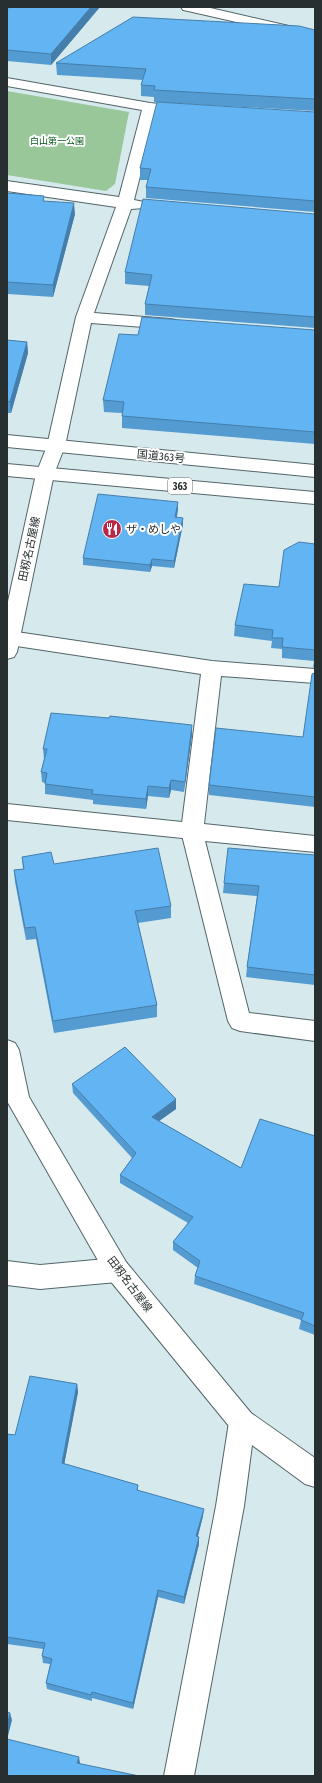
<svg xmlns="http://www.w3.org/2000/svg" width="322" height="1783" font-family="'Fira Sans Condensed','Noto Sans JP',sans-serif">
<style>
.green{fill:#99c79a}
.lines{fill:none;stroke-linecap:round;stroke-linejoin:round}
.service-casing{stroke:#536568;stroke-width:2}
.pedestrian-casing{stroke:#536568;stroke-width:2}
.minor-casing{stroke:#536568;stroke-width:2}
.secondary-casing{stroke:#536568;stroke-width:2}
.trunk-casing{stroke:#536568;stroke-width:2}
.service{fill:#fff;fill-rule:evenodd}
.pedestrian{fill:#fff;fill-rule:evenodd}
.minor{fill:#fff;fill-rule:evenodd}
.secondary{fill:#fff;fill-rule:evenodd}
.trunk{fill:#fff;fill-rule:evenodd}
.wall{fill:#549bd1}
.shaded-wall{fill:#457eaa}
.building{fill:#62b4f3;stroke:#457eaa}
.labels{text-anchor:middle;stroke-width:4;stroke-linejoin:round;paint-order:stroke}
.far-park-label{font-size:9px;fill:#005413;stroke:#fff}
.shield{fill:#fff;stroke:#686d6e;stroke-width:1}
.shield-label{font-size:10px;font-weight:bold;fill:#272f30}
.street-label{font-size:11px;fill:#272f30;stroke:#fff}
.poi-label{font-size:11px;fill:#272f30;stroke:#fff;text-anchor:start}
</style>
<rect width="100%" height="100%" fill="#d6eaee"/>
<path class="green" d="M 7,91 L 129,112 L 115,184 L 106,191 L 7,175 Z"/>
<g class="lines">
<defs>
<path id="service" d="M 242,1409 L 251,1413 L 255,1422 L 244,1506 L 194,1776 L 164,1776 L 216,1506 L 229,1422 L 233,1413 Z"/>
<path id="pedestrian" d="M 7,804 L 192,823 L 200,825 L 203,831 L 200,837 L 192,839 L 7,820 Z"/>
<path id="minor" d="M 181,7 L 206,7 L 315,32 L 315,40 L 188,11 L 183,10 Z
M 7,78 L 150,103 L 169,105 L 171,108 L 169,111 L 156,112 L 134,200 L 144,202 L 146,205 L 144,208 L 131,209 L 94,313 L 170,319 L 176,320 L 178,324 L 176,328 L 170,329 L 91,323 L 65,446 L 62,450 L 56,452 L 50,450 L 47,446 L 76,317 L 116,207 L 7,191 L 7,181 L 119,197 L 142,110 L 7,86 Z
M 10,631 L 212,661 L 315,669 L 315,683 L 221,676 L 204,824 L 315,836 L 315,852 L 205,841 L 249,1013 L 315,1021 L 315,1041 L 240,1031 L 232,1028 L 228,1021 L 181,831 L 201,674 L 10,645 L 7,644 L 7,632 Z
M 117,1258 L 126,1262 L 130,1270 L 126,1278 L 117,1282 L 40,1289 L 7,1285 L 7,1261 L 40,1265 Z"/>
<path id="secondary" d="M 56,440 L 62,442 L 65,446 L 54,474 L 17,652 L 14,657 L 7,659 L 7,606 L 36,474 L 47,446 L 50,442 Z
M 7,1040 L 15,1043 L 19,1050 L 29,1097 L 126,1262 L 251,1413 L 315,1458 L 315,1487 L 305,1484 L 233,1431 L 108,1278 L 7,1101 Z"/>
<path id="trunk" d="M 7,435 L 315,465 L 315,477 L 7,447 Z
M 7,464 L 315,492 L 315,504 L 7,476 Z"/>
</defs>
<use href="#service" class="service-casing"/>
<use href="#pedestrian" class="pedestrian-casing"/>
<use href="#minor" class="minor-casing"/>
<use href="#secondary" class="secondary-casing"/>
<use href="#trunk" class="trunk-casing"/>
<use href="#service" class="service"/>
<use href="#pedestrian" class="pedestrian"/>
<use href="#minor" class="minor"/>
<use href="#secondary" class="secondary"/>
<use href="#trunk" class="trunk"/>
</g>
<path class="wall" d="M 100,7 L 51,65 L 7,61 L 7,8 Z
M 315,30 L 315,111 L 154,102 L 154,97 L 141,96 L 141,85 L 143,80 L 57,75 L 56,63 Z
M 315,112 L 315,212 L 146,198 L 146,187 L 148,180 L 140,180 L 140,168 Z
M 7,188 L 8,193 L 44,196 L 44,201 L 75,214 L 53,297 L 8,294 L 7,299 Z
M 315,214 L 315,328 L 145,315 L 145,304 L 149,286 L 125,284 L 125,272 Z
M 315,330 L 315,444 L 122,428 L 122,413 L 104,412 L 103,400 L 138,335 Z
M 7,340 L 27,342 L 28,353 L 11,413 L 7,413 Z
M 178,509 L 177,517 L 183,518 L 183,524 L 174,568 L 152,566 L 150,572 L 83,565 L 83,558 Z
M 315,544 L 315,668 L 313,667 L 314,661 L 282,658 L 282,649 L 271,648 L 272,641 L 234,636 L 235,625 L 279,587 Z
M 315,673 L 315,807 L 209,795 L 209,785 L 303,737 Z
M 192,735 L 184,792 L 171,790 L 169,798 L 148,796 L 146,809 L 93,804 L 93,800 L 45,794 L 45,783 L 42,782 L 41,772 L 44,759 L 43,749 Z
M 315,855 L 315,985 L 246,977 L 247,967 L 257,896 L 223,893 L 224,883 Z
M 22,857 L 54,864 L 171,906 L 171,918 L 138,923 L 157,1005 L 157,1017 L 54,1033 L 36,939 L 26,940 L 15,882 L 14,870 L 23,869 Z
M 72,1084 L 176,1109 L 159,1121 L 241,1168 L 315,1136 L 315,1335 L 299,1329 L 301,1320 L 194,1284 L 195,1276 L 198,1268 L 173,1250 L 173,1242 L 188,1223 L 120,1183 L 120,1175 L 132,1158 L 73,1093 Z
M 77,1384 L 78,1392 L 64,1464 L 138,1485 L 138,1491 L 203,1516 L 198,1536 L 199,1544 L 184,1604 L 158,1597 L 133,1709 L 92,1698 L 92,1701 L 47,1689 L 46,1683 L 50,1664 L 43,1663 L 42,1656 L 43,1649 L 7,1644 L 7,1434 L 15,1435 Z"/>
<path class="shaded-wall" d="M 91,7 L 100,7 L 51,65 L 51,54 Z
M 74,203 L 75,214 L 53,297 L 53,285 Z
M 7,282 L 8,294 L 7,299 Z
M 27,342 L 28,353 L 11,413 L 10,402 Z
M 178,502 L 178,509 L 175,524 L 175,517 Z
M 183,518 L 183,524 L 174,568 L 174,561 Z
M 152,559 L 152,566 L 150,572 L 150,565 Z
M 192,725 L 192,735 L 184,792 L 185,782 Z
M 171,780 L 171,790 L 169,798 L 169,788 Z
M 148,786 L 148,796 L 146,809 L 146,799 Z
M 176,1099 L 176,1109 L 152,1126 L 152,1117 Z
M 77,1384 L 78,1392 L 63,1471 L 62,1463 Z
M 204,1509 L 203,1516 L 196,1543 L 196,1536 Z
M 199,1537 L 199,1544 L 184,1604 L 184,1597 Z
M 158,1590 L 158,1597 L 133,1709 L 133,1703 Z
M 10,1713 L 12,1720 L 7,1740 L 7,1726 Z
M 79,1757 L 80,1763 L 78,1769 L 77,1763 Z"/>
<path class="building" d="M 13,7 L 91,7 L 51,54 L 7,50 L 7,8 Z
M 133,17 L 299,26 L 315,30 L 315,99 L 154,90 L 155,86 L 141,85 L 146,69 L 56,63 Z
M 157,102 L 315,112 L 315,201 L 146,187 L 151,169 L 140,168 Z
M 7,193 L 44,196 L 43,201 L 74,203 L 53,285 L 7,282 L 7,284 Z
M 143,199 L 315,214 L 315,317 L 145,304 L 152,275 L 125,272 Z
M 142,317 L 315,330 L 315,432 L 122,416 L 124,402 L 103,400 L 119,334 L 138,335 Z
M 7,340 L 27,342 L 10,402 L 7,401 Z
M 98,494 L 178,502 L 175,517 L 183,518 L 174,561 L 152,559 L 150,565 L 83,558 Z
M 299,542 L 315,544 L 315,650 L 282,647 L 283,638 L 272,638 L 273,630 L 235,625 L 244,584 L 279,587 L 284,550 Z
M 315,673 L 315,797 L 209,785 L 216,728 L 303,737 L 312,674 Z
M 51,713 L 109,718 L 110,716 L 192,725 L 185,782 L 171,780 L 169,788 L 148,786 L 146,799 L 92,794 L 93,790 L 45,784 L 47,773 L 41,772 L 47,749 L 43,749 Z
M 158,848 L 171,906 L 135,911 L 157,1005 L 53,1021 L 35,927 L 25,928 L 14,870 L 24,869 L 22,857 L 51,852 L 54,864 Z
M 228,848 L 315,855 L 315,975 L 247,967 L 259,886 L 224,883 Z
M 125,1047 L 176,1099 L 152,1117 L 241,1168 L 260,1119 L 315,1136 L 315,1326 L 301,1320 L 304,1313 L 195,1276 L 200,1261 L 173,1242 L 193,1217 L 120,1175 L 136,1153 L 72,1084 Z
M 30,1376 L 77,1384 L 62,1463 L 138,1485 L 137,1490 L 204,1509 L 196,1536 L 199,1537 L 184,1597 L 158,1590 L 133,1703 L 92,1692 L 91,1695 L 46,1683 L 52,1659 L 42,1656 L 45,1643 L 7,1637 L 7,1434 L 15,1435 Z
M 7,1712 L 10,1713 L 7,1726 Z
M 7,1739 L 79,1757 L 77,1763 L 139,1776 L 7,1776 Z"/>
<defs>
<symbol id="restaurant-disc" viewBox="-11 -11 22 22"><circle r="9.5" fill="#b92747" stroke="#fff"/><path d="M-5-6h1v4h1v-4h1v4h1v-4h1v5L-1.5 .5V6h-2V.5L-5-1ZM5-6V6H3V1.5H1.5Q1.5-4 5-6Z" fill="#fff"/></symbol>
</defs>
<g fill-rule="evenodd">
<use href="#restaurant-disc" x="101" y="518" width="22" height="22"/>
</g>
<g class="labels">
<g class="far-park-label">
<text x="57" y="144">白山第一公園</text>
</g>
<rect class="shield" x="168" y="478" width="24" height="16" rx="3"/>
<g class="shield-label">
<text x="180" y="490">363</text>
</g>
<g class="street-label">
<text transform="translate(161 456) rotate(6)" y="4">国道363号</text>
<text transform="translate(29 549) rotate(-78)" y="4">田籾名古屋線</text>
<text transform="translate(130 1284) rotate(53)" y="4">田籾名古屋線</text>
</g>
<g class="poi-label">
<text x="126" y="533">ザ・めしや</text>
</g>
</g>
<rect width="322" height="1783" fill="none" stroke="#272f30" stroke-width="16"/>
</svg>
